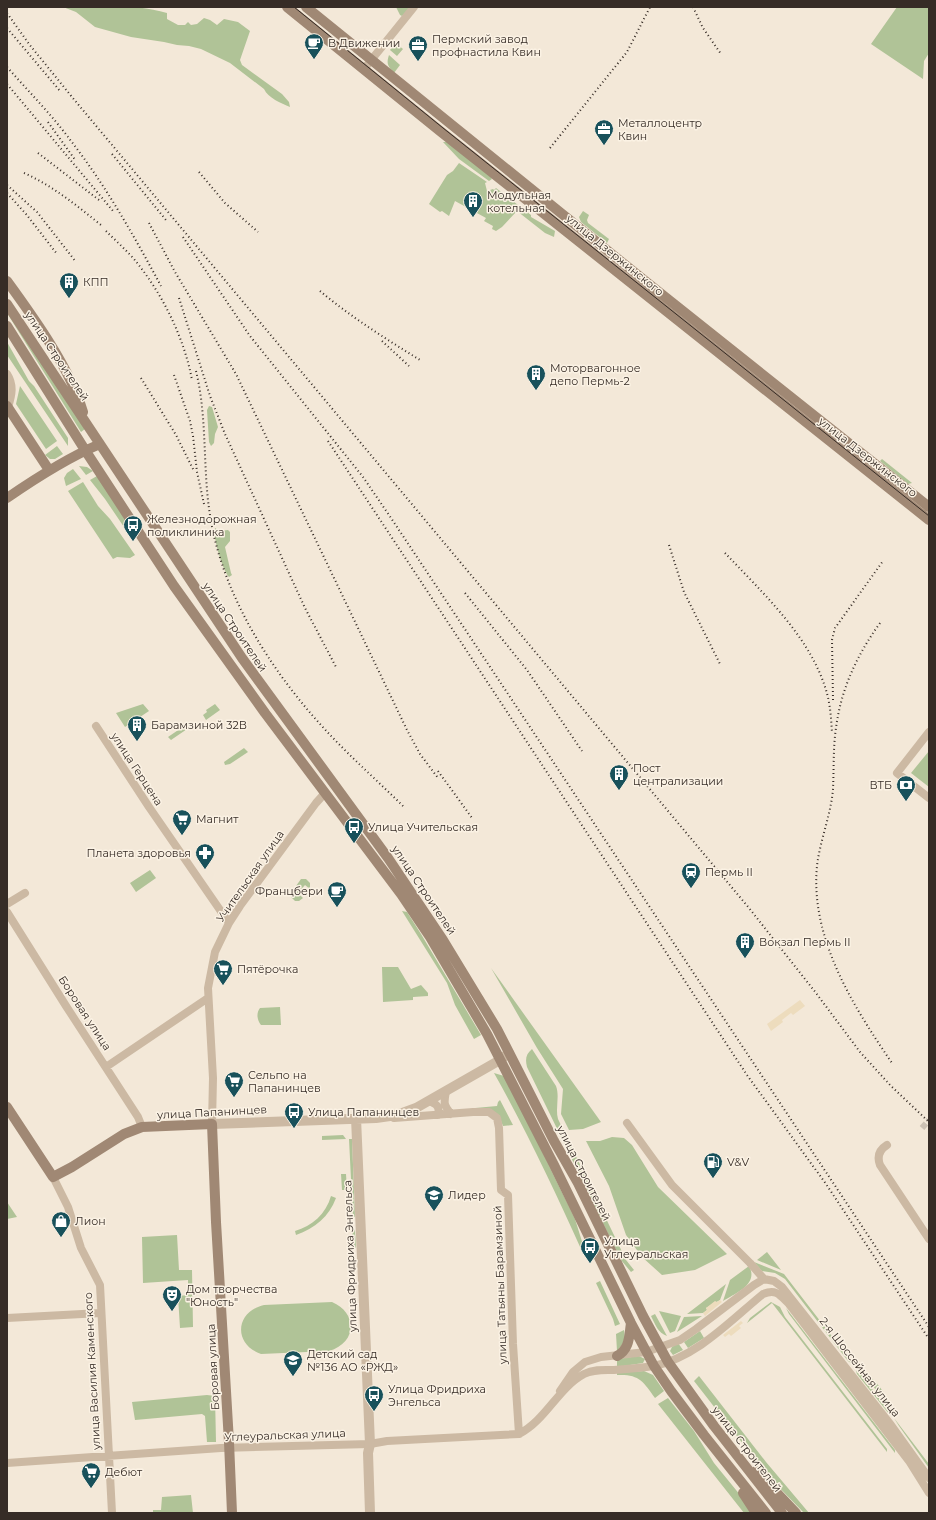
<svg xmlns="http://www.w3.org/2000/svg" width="936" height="1520" font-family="Montserrat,sans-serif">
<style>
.green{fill:#b0c397}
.plaza{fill:#eddcbd}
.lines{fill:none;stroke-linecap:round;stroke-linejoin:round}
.pedestrian-tunnel{stroke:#cdc2b4;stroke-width:6;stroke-dasharray:6 3;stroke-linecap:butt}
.minor{stroke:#ccb9a3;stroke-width:8}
.tertiary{stroke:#ccb9a3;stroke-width:10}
.secondary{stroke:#a08874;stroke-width:10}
.tram{stroke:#362c26;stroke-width:1}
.rail{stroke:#362c26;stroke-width:2;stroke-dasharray:1 3;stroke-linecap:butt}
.labels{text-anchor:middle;stroke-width:3;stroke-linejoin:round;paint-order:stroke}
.poi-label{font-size:11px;fill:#362c26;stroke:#fbf2e4;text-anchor:start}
.street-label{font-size:11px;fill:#362c26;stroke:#fbf2e4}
</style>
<rect width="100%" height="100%" fill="#f3e8d8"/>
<path class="green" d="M 63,7 C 96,7 135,3 167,13 L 167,19 L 178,25 L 185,25 L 188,22 L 191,25 L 197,24 L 204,18 L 210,20 L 217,25 L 224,19 L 238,22 L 250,31 L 240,60 L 242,65 L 282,94 L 289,102 L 290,107 C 281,103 268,98 264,89 L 230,63 L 201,49 L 189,46 L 177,45 L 164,42 L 131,37 L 95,27 L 76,12 Z
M 396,7 L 412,7 L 402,16 L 400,15 Z
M 897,7 L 929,7 L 929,53 L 924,61 L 923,79 L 871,44 Z
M 394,45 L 398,45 L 403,49 L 397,56 L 390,50 Z
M 389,55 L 400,65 L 394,73 C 388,66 386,64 389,55 Z
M 443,142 L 451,142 L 486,170 L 492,179 L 489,181 L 459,159 Z
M 459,163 L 487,182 L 485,183 L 487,191 L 493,189 L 494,190 L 496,188 L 531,215 L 531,217 L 555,231 L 554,237 L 545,233 L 517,211 L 502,227 L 496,231 L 492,229 L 493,226 L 484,221 L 486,218 L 455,201 L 449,216 L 442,211 L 440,212 L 429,204 L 447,175 L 453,171 Z
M 583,211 L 589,215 L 587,220 L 588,223 L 609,239 L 607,243 L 581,222 L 579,217 Z
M 7,310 L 85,429 L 81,432 L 7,313 Z
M 7,342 L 29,381 L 34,386 L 68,438 L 68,446 L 7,355 Z
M 20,386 L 57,441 L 46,449 L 16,404 Z
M 209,406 L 212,407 L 218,427 L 215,434 L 214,443 L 211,446 L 209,442 L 207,410 Z
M 57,446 L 63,454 L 55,459 L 50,459 L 45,455 Z
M 882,459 L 912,483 L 908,484 L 880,461 Z
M 79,466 L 87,467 L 93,471 L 86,475 Z
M 73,469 L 81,479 L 66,486 L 64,478 L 67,473 Z
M 97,476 L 131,527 L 126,530 L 105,499 L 90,480 Z
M 83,482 L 98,506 L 110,519 L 135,555 L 130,558 L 117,557 L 113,559 L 68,491 Z
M 215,528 L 220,531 L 228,530 L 230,532 L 230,541 L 225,547 L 231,573 L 232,575 L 229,577 C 222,568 213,539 215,528 Z
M 143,704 L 149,711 L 125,727 L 116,713 Z
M 215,704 L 220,710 L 206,720 L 203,715 L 207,712 L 206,710 Z
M 190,722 L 193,725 L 171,740 L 168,737 Z
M 244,748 L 248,752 L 230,764 L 225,765 L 224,762 Z
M 929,751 L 929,787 L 911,773 Z
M 150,870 L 156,878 L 136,892 L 130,883 Z
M 301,879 L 306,879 L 310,883 L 310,889 L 305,885 L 298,893 L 303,898 L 299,901 L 295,901 L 291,897 L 291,893 Z
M 402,911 L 407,912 L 421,934 L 481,1035 L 474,1039 L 455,1005 L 447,983 Z
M 382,967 L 398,967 L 411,989 L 421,985 L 428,993 L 428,996 L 413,997 L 413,1000 L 383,1002 Z
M 491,968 L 601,1122 L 583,1129 L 569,1130 L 561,1114 L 563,1089 L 537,1048 Z
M 280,1007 L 281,1025 L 261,1025 C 257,1020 256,1013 260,1008 Z
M 532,1049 L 556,1086 C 560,1097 555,1108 558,1119 L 626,1260 L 634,1270 L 631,1272 L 621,1260 L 527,1067 C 525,1059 526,1054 532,1049 Z
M 494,1073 L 504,1076 L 508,1082 L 575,1219 L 584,1248 L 581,1249 C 554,1189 526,1130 494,1073 Z
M 500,1100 L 513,1125 L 503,1126 L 499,1116 L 475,1110 L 475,1108 L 497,1106 L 498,1102 Z
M 343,1135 L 346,1139 L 322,1140 L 322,1136 Z
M 612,1137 L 624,1138 L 632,1145 L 658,1187 L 727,1254 L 695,1270 L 662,1275 L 642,1257 L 626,1235 L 609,1186 L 586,1141 L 600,1141 Z
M 349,1139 L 352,1139 L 355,1216 L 353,1219 Z
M 341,1174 L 346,1174 L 347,1190 L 342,1190 Z
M 331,1196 L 336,1198 C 329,1217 315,1228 296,1235 L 295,1231 C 312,1226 326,1214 331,1196 Z
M 7,1202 L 17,1217 L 7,1219 Z
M 352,1228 L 355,1230 L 356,1247 L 353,1250 Z
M 177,1235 L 179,1270 L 192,1270 L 193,1327 L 180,1328 L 178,1296 L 188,1295 L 188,1280 L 143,1283 L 142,1237 Z
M 767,1252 L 781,1270 L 757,1260 Z
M 754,1262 L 784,1274 L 854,1365 L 848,1361 L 785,1279 L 775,1273 L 762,1271 Z
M 749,1266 C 759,1284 736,1293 723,1301 L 730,1280 Z
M 600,1281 L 620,1324 L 615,1326 L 613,1319 L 596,1283 Z
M 726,1284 L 720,1300 L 706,1308 L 707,1310 L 703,1313 L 687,1314 Z
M 332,1302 C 358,1313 357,1343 329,1351 L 261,1354 C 233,1344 235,1312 264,1305 Z
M 771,1302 L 780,1307 L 785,1317 L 887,1449 L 887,1452 L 772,1303 L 747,1323 L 750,1318 Z
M 786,1308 L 895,1450 L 895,1453 L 789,1314 Z
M 659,1311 L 681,1316 L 675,1331 L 670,1333 Z
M 655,1314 L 667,1336 C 658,1333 655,1324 651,1316 Z
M 702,1316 L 677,1332 L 684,1317 Z
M 624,1330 C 626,1340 623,1344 617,1351 L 616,1334 Z
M 700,1331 L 704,1338 L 688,1348 L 684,1342 Z
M 678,1343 L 683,1350 L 673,1355 L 670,1351 L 672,1347 Z
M 639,1356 L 645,1359 L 643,1363 L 617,1367 L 617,1359 Z
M 858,1370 L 890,1413 L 889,1414 L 857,1374 L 856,1371 Z
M 644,1371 L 653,1375 L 664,1391 L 655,1398 C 643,1381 639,1374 617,1375 L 617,1373 Z
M 861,1371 C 871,1373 891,1399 891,1409 Z
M 699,1376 L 766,1462 L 809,1513 L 804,1513 L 768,1476 L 694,1381 Z
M 207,1395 L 215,1396 L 216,1442 L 207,1442 L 205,1416 L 202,1414 L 135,1420 L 132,1402 Z
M 668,1398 L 694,1431 L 714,1463 L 745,1501 L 752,1513 L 744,1513 L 658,1404 Z
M 894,1418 L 929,1464 L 929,1468 L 899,1426 Z
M 191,1495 L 193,1513 L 153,1513 L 153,1510 L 161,1510 L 162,1497 Z"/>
<path class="plaza" d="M 800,1000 L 805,1006 L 793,1015 L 791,1013 L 782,1020 L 783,1022 L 771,1031 L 767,1024 Z
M 720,1300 L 722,1302 L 705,1316 L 703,1313 L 707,1310 L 706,1308 L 715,1301 L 717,1302 Z
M 741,1321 L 743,1323 L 739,1326 L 741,1328 L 731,1336 L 729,1334 L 725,1337 L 723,1335 Z"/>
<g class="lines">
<path class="pedestrian-tunnel" d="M 922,1128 L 929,1120"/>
<path class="minor" d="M 364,69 L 414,7
M 7,374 C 14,385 12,395 8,407
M 96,726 L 149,807 L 229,923
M 929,732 L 897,773 L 929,798
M 7,904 L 25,893
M 7,912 L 66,1006 L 138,1117 L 142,1127
M 106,1067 L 208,998
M 446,1091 C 444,1103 443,1104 451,1114
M 429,1101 C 437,1104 440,1107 438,1115
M 394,1118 L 473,1112 L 489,1112 L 497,1118 L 499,1128 L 501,1190 L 508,1195 L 513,1344 L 519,1434
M 627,1123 L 672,1185 L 750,1263 L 764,1279
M 212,1124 L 213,1078 L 208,988 L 215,952 L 229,923 L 240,906 L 316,803 L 325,793
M 887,1145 C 879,1150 877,1157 880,1165 L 929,1239
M 53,1177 L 68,1207 L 81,1248 L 100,1285 L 112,1513
M 764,1279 L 774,1281 L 782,1287 L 891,1425 L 929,1478
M 7,1318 L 101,1313
M 560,1391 L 573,1372 L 585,1362 L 601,1357 L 646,1352 L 680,1340 L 696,1329 L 754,1285 L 764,1279
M 7,1463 L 221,1448 L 370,1444 L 387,1441 L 519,1434 C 546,1420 558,1388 584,1374 C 594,1369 605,1370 614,1370 C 628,1369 641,1368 654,1366 C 697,1357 730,1321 763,1294 C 776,1289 779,1294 789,1304 L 909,1461 L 929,1493"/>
<path class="tertiary" d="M 356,1118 L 370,1444 L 368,1453 L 370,1513
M 212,1124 L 376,1118 L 397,1115 L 416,1108 L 500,1060 L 509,1053"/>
<path class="secondary" d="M 287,7 L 440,131 L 929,520
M 306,7 L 650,285 L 929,507
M 7,281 C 34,318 70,368 83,412
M 7,304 L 242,658 L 388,858 L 443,940 L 497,1029 L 554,1141 L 578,1183 L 643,1316 L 668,1362 L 714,1426 L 782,1513
M 7,326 L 85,450 L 174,586 L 265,713 L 401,894 L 430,937 L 487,1034 L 554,1165 L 631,1323 L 654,1366 L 671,1391 L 704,1435 L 766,1513
M 7,406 L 49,470
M 7,498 C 36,478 67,458 100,444
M 7,1107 L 53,1177 L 72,1167 L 124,1134 L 142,1127 L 212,1124 L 216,1222 L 229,1442 L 232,1513
M 617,1356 C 630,1349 629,1336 631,1323
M 756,1471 L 796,1513
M 743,1493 L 756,1513"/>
<path class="tram" d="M 294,7 L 443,128 L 929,516"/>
<path class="rail" d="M 693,7 L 703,28 L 721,54
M 7,13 L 29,44 L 72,97 L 749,908 L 816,993 L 860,1052 L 890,1085 L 929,1122
M 7,28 L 60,91
M 7,67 C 29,92 52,115 71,141 C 106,186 134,236 161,286
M 7,84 L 113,211
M 48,122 L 76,161
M 550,148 L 627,52 L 650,7
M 38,153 L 99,200
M 112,154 L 166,220
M 199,172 L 225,203 L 258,232
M 24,173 C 53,186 76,205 101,225
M 7,185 L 37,212 L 76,262
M 7,193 L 26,214 L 57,254
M 149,223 L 175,272 L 236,374 L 407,730 L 420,754 L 438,778
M 106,231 C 115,240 125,249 134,259 C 162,293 184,337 192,380
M 183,237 L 250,336 L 363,477 L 391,518 L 929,1327
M 320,291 C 351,317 386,339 420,360
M 179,298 L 210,396 L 225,434 L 305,608 L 336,667
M 382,341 L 409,366
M 196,371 C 208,420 202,472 211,521 C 225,602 278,681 334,739 C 357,763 382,785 405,808
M 174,375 L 190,421 L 193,436 L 197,472 L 204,504
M 141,378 L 176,435 L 194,471
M 328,441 L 747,1075 L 826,1184 L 929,1339
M 669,545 L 684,592 L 720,664
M 725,553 C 761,591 807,634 824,684 C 830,700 831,716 832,733
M 465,593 L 527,670 L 582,751
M 880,623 C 857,655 841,689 836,728 C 833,748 834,769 833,789 C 831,815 820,840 817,866 C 810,938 853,1006 892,1063
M 833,700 L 832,640 L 835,628 L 883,561
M 438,771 L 472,818"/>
</g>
<defs>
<symbol id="cafe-pin" viewBox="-11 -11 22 30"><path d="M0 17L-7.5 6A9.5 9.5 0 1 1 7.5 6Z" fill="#18515b" stroke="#fbf2e4"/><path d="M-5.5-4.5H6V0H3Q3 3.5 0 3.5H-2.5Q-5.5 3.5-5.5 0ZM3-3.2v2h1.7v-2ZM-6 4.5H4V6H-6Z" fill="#fff"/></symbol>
<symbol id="office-pin" viewBox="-11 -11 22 30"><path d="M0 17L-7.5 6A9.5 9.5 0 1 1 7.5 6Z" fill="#18515b" stroke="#fbf2e4"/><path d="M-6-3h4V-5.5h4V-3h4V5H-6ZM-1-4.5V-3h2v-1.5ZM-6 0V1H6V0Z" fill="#fff"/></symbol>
<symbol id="building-pin" viewBox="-11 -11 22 30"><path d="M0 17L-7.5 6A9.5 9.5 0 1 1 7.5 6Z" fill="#18515b" stroke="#fbf2e4"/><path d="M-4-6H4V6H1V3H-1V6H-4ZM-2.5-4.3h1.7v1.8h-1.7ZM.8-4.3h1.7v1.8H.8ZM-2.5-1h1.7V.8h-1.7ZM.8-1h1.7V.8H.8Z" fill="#fff"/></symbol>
<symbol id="bus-pin" viewBox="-11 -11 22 30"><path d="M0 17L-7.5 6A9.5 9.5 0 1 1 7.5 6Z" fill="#18515b" stroke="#fbf2e4"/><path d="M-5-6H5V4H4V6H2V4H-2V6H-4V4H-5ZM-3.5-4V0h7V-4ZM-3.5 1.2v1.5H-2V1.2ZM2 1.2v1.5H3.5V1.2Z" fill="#fff"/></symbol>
<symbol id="bank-pin" viewBox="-11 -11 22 30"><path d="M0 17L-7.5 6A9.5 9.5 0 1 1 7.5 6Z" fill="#18515b" stroke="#fbf2e4"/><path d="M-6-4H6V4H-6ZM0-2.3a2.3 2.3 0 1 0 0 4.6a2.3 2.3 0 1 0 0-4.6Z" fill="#fff"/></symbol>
<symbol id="supermarket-pin" viewBox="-11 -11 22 30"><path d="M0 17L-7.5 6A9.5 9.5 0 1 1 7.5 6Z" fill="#18515b" stroke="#fbf2e4"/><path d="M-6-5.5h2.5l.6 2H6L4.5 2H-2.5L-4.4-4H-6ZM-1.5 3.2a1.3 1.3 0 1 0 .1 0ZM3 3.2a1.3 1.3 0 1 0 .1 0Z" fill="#fff"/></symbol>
<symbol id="pharmacy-pin" viewBox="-11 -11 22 30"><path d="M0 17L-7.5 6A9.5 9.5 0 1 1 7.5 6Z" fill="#18515b" stroke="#fbf2e4"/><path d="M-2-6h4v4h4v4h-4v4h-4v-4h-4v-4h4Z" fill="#fff"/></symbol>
<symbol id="station-pin" viewBox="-11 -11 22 30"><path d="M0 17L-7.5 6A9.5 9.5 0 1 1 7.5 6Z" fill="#18515b" stroke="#fbf2e4"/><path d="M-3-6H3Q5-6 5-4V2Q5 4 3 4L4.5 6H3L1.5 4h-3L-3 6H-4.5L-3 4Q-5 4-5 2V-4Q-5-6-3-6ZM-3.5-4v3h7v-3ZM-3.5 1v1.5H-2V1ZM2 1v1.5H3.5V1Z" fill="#fff"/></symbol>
<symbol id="fuel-pin" viewBox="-11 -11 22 30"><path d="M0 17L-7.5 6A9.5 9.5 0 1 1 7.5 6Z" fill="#18515b" stroke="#fbf2e4"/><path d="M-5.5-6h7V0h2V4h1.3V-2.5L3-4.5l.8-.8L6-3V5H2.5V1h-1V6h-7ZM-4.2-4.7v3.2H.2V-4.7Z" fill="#fff"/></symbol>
<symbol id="school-pin" viewBox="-11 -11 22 30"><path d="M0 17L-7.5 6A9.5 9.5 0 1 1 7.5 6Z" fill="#18515b" stroke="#fbf2e4"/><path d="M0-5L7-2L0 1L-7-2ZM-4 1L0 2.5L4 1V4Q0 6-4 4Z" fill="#fff"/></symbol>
<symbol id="shop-pin" viewBox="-11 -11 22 30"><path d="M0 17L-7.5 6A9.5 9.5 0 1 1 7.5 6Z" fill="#18515b" stroke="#fbf2e4"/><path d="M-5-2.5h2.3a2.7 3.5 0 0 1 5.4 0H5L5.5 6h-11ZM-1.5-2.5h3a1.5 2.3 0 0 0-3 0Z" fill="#fff"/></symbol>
<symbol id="theatre-pin" viewBox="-11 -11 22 30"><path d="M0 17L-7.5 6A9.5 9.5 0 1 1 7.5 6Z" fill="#18515b" stroke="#fbf2e4"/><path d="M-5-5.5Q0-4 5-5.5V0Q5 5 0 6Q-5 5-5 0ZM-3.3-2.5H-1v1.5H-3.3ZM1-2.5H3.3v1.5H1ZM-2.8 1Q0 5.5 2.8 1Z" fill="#fff"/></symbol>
</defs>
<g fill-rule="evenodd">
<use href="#cafe-pin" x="303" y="32" width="22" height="30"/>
<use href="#office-pin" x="407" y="34" width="22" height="30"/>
<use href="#office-pin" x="593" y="118" width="22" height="30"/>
<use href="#building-pin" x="462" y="190" width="22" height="30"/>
<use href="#building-pin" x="58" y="271" width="22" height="30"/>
<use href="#building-pin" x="525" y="363" width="22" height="30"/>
<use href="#bus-pin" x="122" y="514" width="22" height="30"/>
<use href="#building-pin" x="126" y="714" width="22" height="30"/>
<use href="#building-pin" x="608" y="763" width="22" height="30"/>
<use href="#bank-pin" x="895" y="774" width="22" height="30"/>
<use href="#supermarket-pin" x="171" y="808" width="22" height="30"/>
<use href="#bus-pin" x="343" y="816" width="22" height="30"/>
<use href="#pharmacy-pin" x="194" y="842" width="22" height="30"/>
<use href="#station-pin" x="680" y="861" width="22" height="30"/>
<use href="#cafe-pin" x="326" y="880" width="22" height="30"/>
<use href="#building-pin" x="734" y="931" width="22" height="30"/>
<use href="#supermarket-pin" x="212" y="958" width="22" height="30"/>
<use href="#supermarket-pin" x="223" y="1070" width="22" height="30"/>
<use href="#bus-pin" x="283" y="1101" width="22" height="30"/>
<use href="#fuel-pin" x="702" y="1151" width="22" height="30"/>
<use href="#school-pin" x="423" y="1184" width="22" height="30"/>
<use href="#shop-pin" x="50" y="1210" width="22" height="30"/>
<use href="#bus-pin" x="579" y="1236" width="22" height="30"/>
<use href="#theatre-pin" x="161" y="1284" width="22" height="30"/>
<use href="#school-pin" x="282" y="1349" width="22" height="30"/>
<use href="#bus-pin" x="363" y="1384" width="22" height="30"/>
<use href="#supermarket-pin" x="80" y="1461" width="22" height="30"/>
</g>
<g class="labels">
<g class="poi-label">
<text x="432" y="43">Пермский завод<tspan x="432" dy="13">профнастила Квин</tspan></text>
<text x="328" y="47">В Движении</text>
<text x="618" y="127">Металлоцентр<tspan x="618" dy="13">Квин</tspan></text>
<text x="487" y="199">Модульная<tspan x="487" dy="13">котельная</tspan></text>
<text x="83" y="286">КПП</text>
<text x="550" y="372">Моторвагонное<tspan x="550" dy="13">депо Пермь-2</tspan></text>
<text x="147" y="523">Железнодорожная<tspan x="147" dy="13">поликлиника</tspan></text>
<text x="151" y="729">Барамзиной 32В</text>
<text x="633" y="772">Пост<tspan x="633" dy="13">централизации</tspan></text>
<text x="892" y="789" text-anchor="end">ВТБ</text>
<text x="196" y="823">Магнит</text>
<text x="368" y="831">Улица Учительская</text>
<text x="191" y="857" text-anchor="end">Планета здоровья</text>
<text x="705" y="876">Пермь II</text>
<text x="323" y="895" text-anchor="end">Францбери</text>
<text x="759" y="946">Вокзал Пермь II</text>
<text x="237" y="973">Пятёрочка</text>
<text x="248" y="1079">Сельпо на<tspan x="248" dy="13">Папанинцев</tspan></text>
<text x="308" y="1116">Улица Папанинцев</text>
<text x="727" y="1166">V&amp;V</text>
<text x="448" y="1199">Лидер</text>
<text x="75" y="1225">Лион</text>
<text x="604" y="1245">Улица<tspan x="604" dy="13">Углеуральская</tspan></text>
<text x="186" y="1293">Дом творчества<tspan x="186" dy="13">"Юность"</tspan></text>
<text x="307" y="1358">Детский сад<tspan x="307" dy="13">№136 АО «РЖД»</tspan></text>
<text x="388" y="1393">Улица Фридриха<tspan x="388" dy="13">Энгельса</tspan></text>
<text x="105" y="1476">Дебют</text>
</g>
<g class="street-label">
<text transform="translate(615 255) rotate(39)" y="4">улица Дзержинского</text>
<text transform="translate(57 356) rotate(56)" y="4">улица Строителей</text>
<text transform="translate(868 457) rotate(38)" y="4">улица Дзержинского</text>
<text transform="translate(235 627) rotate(56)" y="4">улица Строителей</text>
<text transform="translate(137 769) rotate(57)" y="4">улица Герцена</text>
<text transform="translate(250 876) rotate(-55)" y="4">Учительская улица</text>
<text transform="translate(424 890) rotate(56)" y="4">улица Строителей</text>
<text transform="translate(85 1013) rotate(57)" y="4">Боровая улица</text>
<text transform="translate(212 1112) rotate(-3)" y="4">улица Папанинцев</text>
<text transform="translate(584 1173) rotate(63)" y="4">улица Строителей</text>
<text transform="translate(350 1256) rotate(-92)" y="4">улица Фридриха Энгельса</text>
<text transform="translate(500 1285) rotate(-92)" y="4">улица Татьяны Барамзиной</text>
<text transform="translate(213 1367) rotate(-93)" y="4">Боровая улица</text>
<text transform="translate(860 1367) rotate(52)" y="4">2-я Шоссейная улица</text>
<text transform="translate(92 1371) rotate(-93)" y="4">улица Василия Каменского</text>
<text transform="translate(285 1435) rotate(-2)" y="4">Углеуральская улица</text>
<text transform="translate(747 1449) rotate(52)" y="4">улица Строителей</text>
</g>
</g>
<rect width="936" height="1520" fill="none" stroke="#362c26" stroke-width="16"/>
</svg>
